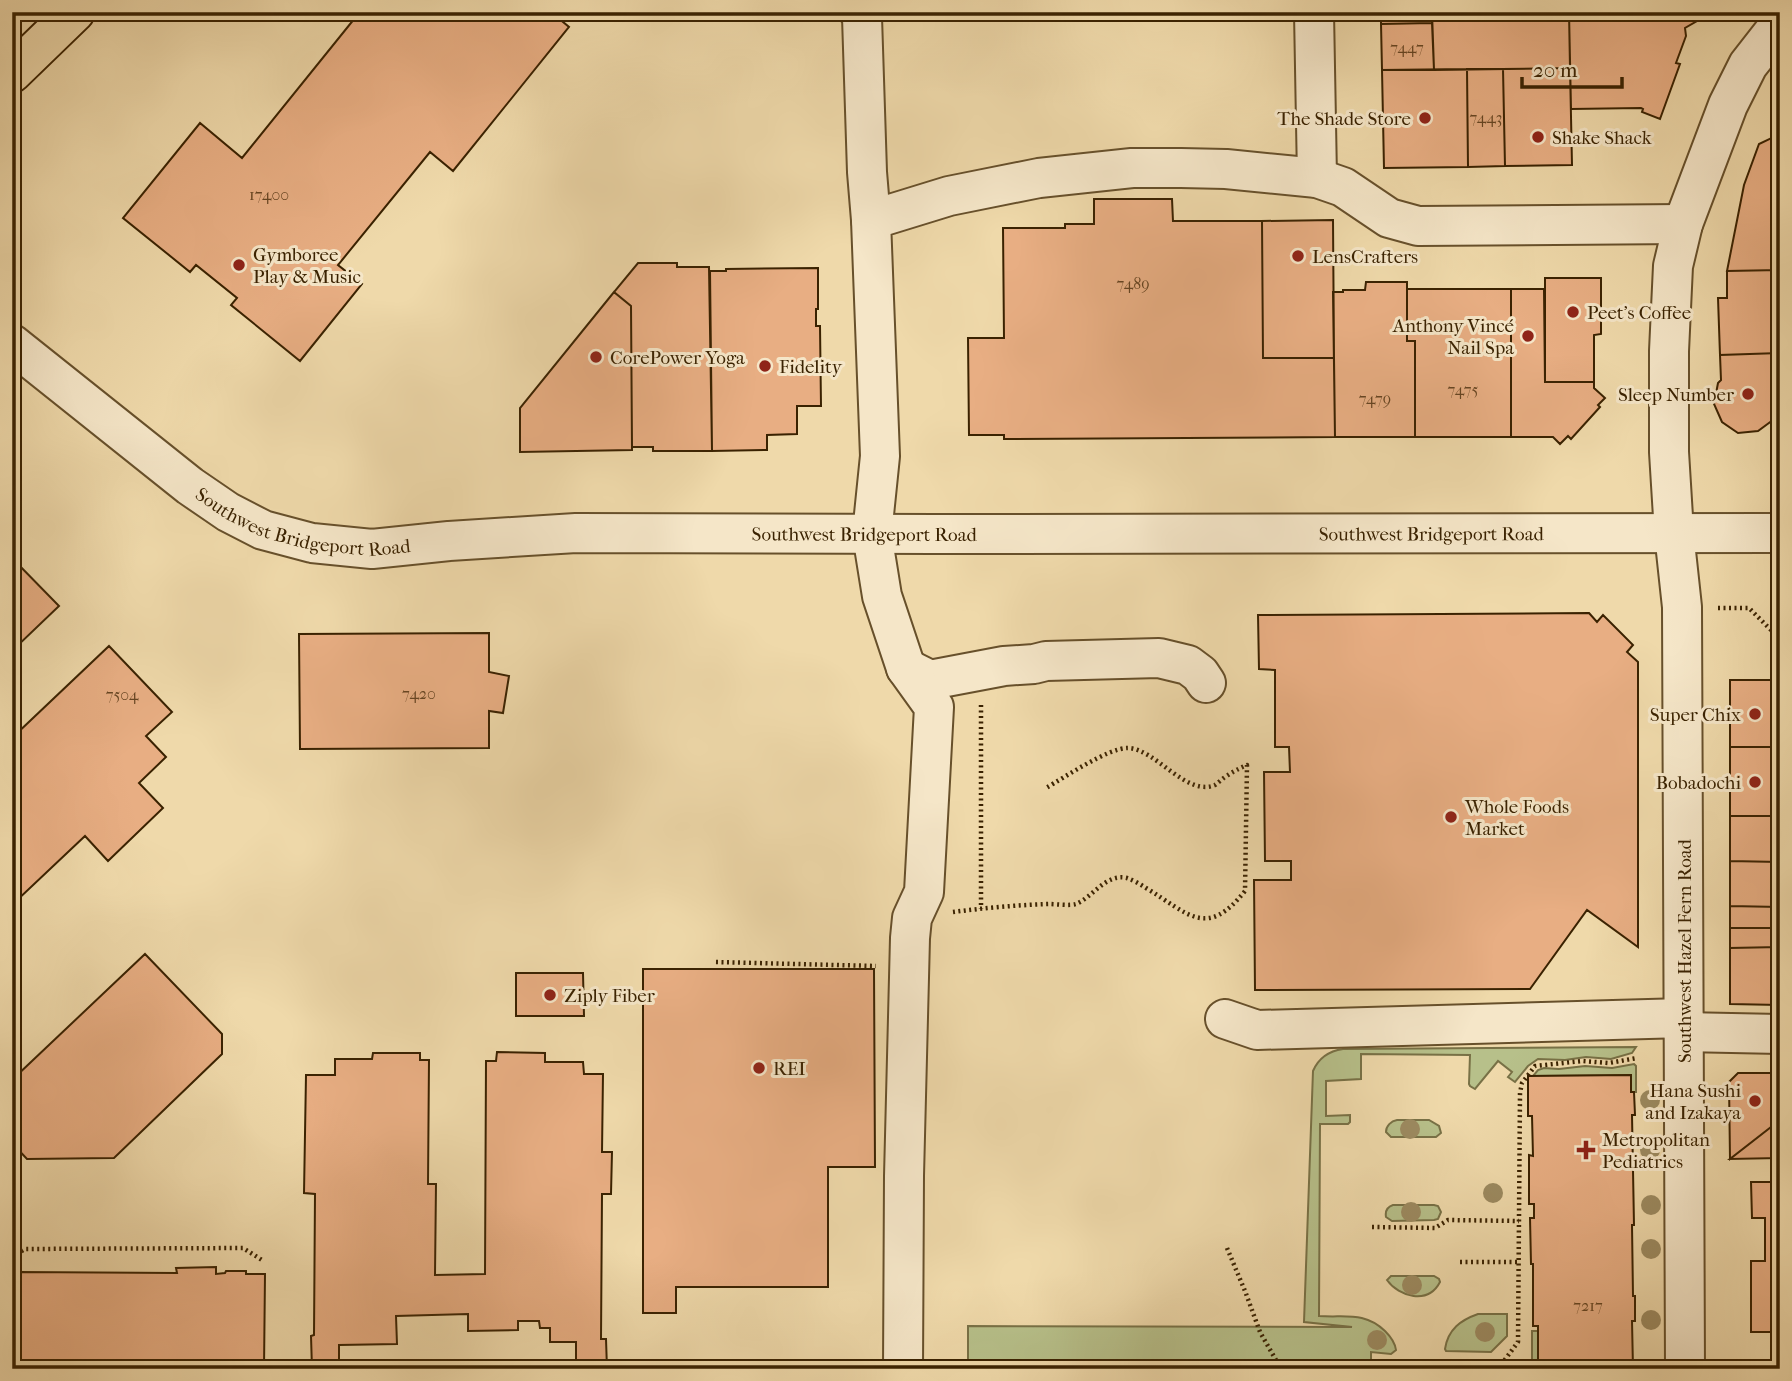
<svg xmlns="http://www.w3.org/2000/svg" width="1792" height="1381" font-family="'IM FELL French Canon',serif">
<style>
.green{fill:#b7c08a;stroke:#787146;stroke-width:2}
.building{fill:#e8ae83;stroke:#3a2201;stroke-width:2;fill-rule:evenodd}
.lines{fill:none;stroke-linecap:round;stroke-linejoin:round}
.minor-casing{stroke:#67502b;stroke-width:42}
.major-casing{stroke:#3a2201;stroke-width:42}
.path{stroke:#3a2201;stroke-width:4.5;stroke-dasharray:2 3.5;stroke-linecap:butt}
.minor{stroke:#f5e6c8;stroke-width:38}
.major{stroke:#efd9aa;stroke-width:38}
.tree{fill:#9c8a60}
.poi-dot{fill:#8f2418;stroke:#f5e6c8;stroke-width:2.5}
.labels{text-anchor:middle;stroke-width:6;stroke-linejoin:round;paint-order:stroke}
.number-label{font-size:16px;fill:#664522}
.poi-label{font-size:19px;fill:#3a2201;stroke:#f5e6c8;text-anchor:start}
.street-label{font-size:19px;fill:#3a2201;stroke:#f5e6c8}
</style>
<rect width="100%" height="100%" fill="#efd9aa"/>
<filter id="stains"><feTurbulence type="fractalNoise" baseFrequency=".00286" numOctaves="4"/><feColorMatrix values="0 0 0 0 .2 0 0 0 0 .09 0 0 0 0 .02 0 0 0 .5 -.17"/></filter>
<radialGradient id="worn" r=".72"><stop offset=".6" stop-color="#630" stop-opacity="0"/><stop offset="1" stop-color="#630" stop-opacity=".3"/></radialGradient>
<path class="green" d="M 1636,1047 L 1632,1053 L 1611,1059 L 1586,1057 L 1565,1060 L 1538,1059 L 1528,1066 L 1515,1082 L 1508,1077 L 1512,1072 L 1498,1061 L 1475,1089 L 1470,1086 L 1469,1084 L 1470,1055 L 1361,1054 L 1361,1079 L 1326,1081 L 1326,1116 L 1350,1115 L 1350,1122 L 1348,1124 L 1320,1124 L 1319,1316 C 1345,1318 1364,1311 1385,1331 C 1391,1337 1395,1342 1396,1350 L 1391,1354 L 1371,1352 L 1371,1369 L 968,1369 L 968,1326 L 1352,1327 L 1304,1322 L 1313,1071 C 1319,1057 1329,1051 1343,1049 Z
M 1634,1064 L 1636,1066 L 1636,1092 L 1631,1092 L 1630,1075 L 1533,1076 L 1538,1070 L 1544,1068 L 1559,1069 L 1585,1066 L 1612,1068 Z
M 1397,1120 L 1429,1120 L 1439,1126 L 1441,1133 L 1436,1137 L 1391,1137 L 1386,1132 C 1386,1126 1391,1121 1397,1120 Z
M 1393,1205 L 1434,1205 L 1438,1206 L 1441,1212 L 1438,1219 L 1434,1220 L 1392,1221 L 1386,1217 C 1385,1211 1387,1207 1393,1205 Z
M 1391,1276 L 1434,1276 L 1439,1279 L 1440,1282 C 1428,1305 1399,1297 1387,1280 Z
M 1478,1314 L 1507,1314 L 1507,1336 L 1491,1352 L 1446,1351 L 1445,1349 C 1448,1329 1461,1320 1478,1314 Z
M 1532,1331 L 1538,1331 L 1538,1369 L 1532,1369 Z"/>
<path class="building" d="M 358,12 L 551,12 L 569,27 L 453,171 L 430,152 L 338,265 L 362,284 L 300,361 L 231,305 L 237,298 L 196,265 L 190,272 L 123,218 L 200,123 L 242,158 L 359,13 Z
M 1381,12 L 1432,12 L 1432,23 L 1381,24 Z
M 1432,12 L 1569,12 L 1570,68 L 1434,70 Z
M 1569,12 L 1702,12 L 1697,21 L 1685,28 L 1686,36 L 1676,63 L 1680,64 L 1660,119 L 1642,112 L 1643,109 L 1641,108 L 1571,109 Z
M 1432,23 L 1434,70 L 1382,70 L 1381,24 Z
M 1570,68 L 1572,165 L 1505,166 L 1503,69 Z
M 1467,69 L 1468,167 L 1384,168 L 1382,70 Z
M 1467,69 L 1503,69 L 1505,166 L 1468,167 Z
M 1780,134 L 1780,270 L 1727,271 L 1744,185 L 1759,144 Z
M 1094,199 L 1172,199 L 1173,221 L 1262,221 L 1263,358 L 1334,358 L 1335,437 L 1004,439 L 1004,435 L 969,435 L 968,338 L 1004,338 L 1003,228 L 1065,228 L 1065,224 L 1094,224 Z
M 1333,220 L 1334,358 L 1263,358 L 1262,221 Z
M 638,263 L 677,263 L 677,267 L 709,267 L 712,451 L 653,451 L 653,447 L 632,447 L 631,306 L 614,292 Z
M 818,268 L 818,309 L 816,309 L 816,326 L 820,326 L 821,406 L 797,406 L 797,434 L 767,435 L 767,450 L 712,451 L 710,271 L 726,271 L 726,269 Z
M 1780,270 L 1780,353 L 1720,355 L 1718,298 L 1727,298 L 1727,271 Z
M 1545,278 L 1601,278 L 1601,334 L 1594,335 L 1594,382 L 1545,382 Z
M 1366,282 L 1407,282 L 1407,341 L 1415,341 L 1415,437 L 1335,437 L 1333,292 L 1343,292 L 1343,290 L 1365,290 Z
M 1407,289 L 1511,289 L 1511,437 L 1415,437 L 1415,341 L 1407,341 Z
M 1511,289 L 1544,289 L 1545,382 L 1594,382 L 1594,388 L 1605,398 L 1598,405 L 1600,407 L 1571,439 L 1568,436 L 1560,444 L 1553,437 L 1511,437 Z
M 614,292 L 631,306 L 632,450 L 520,452 L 520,408 Z
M 1780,353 L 1780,420 L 1773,420 L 1758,431 L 1738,433 L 1722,422 L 1714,404 L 1718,383 L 1721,380 L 1720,355 Z
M 12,558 L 59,606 L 12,651 Z
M 1589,613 L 1597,622 L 1603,615 L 1633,645 L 1627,652 L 1638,662 L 1638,947 L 1587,910 L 1530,989 L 1255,990 L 1254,880 L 1291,880 L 1291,861 L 1265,861 L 1264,772 L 1290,772 L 1289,747 L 1275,747 L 1275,670 L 1259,669 L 1258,615 Z
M 489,633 L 489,672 L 509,676 L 503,713 L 489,711 L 489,748 L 300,749 L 299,634 Z
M 109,646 L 172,712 L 146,736 L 166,757 L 139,783 L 163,808 L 108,861 L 85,836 L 12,905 L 12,738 Z
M 1730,680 L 1780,680 L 1780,747 L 1730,747 Z
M 1730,747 L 1780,747 L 1780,816 L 1730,816 Z
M 1730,816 L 1780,816 L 1780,862 L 1730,861 Z
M 1730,861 L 1780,862 L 1780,907 L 1730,906 Z
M 1730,906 L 1780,907 L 1780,928 L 1730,928 Z
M 1730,928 L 1780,928 L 1780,947 L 1730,948 Z
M 1780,947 L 1780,1005 L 1730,1004 L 1730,948 Z
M 145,954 L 222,1034 L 222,1054 L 114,1158 L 27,1159 L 12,1143 L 12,1080 Z
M 643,969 L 874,969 L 875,1167 L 828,1167 L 828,1287 L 676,1287 L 676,1313 L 643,1313 Z
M 516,973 L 583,973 L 584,1016 L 516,1016 Z
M 497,1052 L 545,1053 L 545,1062 L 583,1062 L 584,1074 L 603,1074 L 602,1152 L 612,1152 L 611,1194 L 602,1194 L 601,1339 L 606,1339 L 607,1369 L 312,1369 L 311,1336 L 314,1335 L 315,1194 L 304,1193 L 306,1075 L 335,1075 L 335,1059 L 372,1059 L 373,1053 L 420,1053 L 420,1060 L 429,1060 L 428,1184 L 436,1184 L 435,1275 L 485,1274 L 486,1061 L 496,1061 ZM 468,1314 L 468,1331 L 518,1330 L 518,1321 L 539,1321 L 540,1328 L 550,1328 L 550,1342 L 576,1342 L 576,1369 L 339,1365 L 339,1345 L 397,1344 L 396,1316 Z
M 1738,1073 L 1780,1073 L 1780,1120 L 1730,1159 L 1729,1082 Z
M 1631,1075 L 1631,1092 L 1634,1092 L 1635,1115 L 1632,1115 L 1634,1225 L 1632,1225 L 1633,1296 L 1635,1296 L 1635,1321 L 1632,1321 L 1633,1368 L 1538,1369 L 1538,1326 L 1533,1326 L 1533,1264 L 1531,1264 L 1530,1218 L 1534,1218 L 1534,1204 L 1529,1204 L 1529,1155 L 1533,1156 L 1532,1116 L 1528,1116 L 1528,1076 Z
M 1780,1120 L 1780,1158 L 1730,1159 Z
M 1751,1182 L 1780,1182 L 1780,1332 L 1751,1332 L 1751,1261 L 1765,1261 L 1765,1218 L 1752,1218 Z
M 216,1267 L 216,1274 L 225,1273 L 226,1271 L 246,1271 L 246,1274 L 265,1274 L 264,1369 L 18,1369 L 18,1334 L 12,1333 L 12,1287 L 19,1287 L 19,1272 L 177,1273 L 176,1268 Z"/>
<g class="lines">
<defs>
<g id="minor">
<path d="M 859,12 L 862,17 L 867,172 L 871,220"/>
<path d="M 1314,12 L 1317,178"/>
<path id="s1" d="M 12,344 L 190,486 L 228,512 L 263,530 L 312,543 L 372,549 L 449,541 L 576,533 L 935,534 L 1780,533"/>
<path d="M 906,668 L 930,680 L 1004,666 L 1034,664 L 1046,661 L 1159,658 L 1188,665 L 1200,674 L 1206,683"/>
<path d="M 1225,1019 L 1257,1030 L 1684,1018"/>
<path d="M 1683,1032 L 1780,1034"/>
<path d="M 903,1369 L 904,1176 L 910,938 L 912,918 L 924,892 L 934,707 L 906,668 L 882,596 L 872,534 L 880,456 L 871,220 L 949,196 L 1039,178 L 1132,168 L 1181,168 L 1226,169 L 1317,178 L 1343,187 L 1389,218 L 1418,226 L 1683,224"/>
<path d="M 1685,1369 L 1682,607 L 1674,533 L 1669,452 L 1669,351 L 1673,266 L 1683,224 L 1728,105 L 1748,65 L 1780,24"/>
</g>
<path id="major" d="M 12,73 L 75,12"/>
</defs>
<use href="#minor" class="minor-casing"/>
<use href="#major" class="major-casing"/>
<path class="path" d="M 1718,608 L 1749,608 L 1780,639
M 981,705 L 981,909
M 953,912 C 984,908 1017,905 1049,904 C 1057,904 1069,906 1076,904 C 1093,897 1106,873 1127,878 C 1133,880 1140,884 1146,888 C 1188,913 1206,940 1245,891 L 1247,765 C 1240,768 1234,771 1228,775 C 1223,778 1219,782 1215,785 C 1186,797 1156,749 1128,748 C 1108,748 1065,777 1046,788
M 716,962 L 876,966
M 1372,1227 L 1435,1228 L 1448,1220 L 1519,1221
M 1227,1248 L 1245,1291 L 1260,1332 L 1281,1369
M 12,1257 L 25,1249 L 243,1248 L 262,1260
M 1460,1262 L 1519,1262
M 1498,1369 L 1518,1342 L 1520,1093 L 1522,1083 L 1535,1066 L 1582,1061 L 1609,1063 L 1637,1058"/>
<use href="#minor" class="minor"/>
<use href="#major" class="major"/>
</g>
<g class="tree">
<circle cx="1650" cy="1100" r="10"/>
<circle cx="1410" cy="1129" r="10"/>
<circle cx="1650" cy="1150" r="10"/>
<circle cx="1493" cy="1193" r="10"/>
<circle cx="1651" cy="1205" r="10"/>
<circle cx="1411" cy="1212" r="10"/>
<circle cx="1651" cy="1249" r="10"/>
<circle cx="1412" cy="1285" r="10"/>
<circle cx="1651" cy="1320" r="10"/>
<circle cx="1485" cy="1332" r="10"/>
<circle cx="1377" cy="1340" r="10"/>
</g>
<g class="poi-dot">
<circle cx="1425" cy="118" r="7"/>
<circle cx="1538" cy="137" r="7"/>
<circle cx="1298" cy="256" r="7"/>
<circle cx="239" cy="265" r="7"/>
<circle cx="1573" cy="312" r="7"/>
<circle cx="1528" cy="336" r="7"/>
<circle cx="596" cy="357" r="7"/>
<circle cx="765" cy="366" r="7"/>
<circle cx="1748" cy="394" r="7"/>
<circle cx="1755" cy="714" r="7"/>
<circle cx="1755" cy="782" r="7"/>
<circle cx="1451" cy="817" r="7"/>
<circle cx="550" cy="995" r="7"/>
<circle cx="759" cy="1068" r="7"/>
<circle cx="1755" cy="1101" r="7"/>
<path d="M1582.5 1139.5h7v7h7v7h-7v7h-7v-7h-7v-7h7z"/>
</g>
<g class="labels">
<g class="number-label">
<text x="1407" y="53">7447</text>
<text x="1486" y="123">7443</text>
<text x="269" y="200">17400</text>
<text x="1133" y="289">7489</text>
<text x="1463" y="395">7475</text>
<text x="1375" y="404">7479</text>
<text x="419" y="699">7420</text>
<text x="122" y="700">7504</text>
<text x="1588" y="1311">7217</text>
</g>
<g class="poi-label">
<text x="1411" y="125" text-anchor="end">The Shade Store</text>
<text x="1552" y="144">Shake Shack</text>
<text x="253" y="261">Gymboree<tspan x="253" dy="22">Play &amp; Music</tspan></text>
<text x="1312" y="263">LensCrafters</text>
<text x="1587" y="319">Peet's Coffee</text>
<text x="1514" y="332" text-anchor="end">Anthony Vincé<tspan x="1514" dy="22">Nail Spa</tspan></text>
<text x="610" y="364">CorePower Yoga</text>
<text x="779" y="373">Fidelity</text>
<text x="1734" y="401" text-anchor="end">Sleep Number</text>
<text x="1741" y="721" text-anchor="end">Super Chix</text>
<text x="1741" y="789" text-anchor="end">Bobadochi</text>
<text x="1465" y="813">Whole Foods<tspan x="1465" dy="22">Market</tspan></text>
<text x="564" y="1002">Ziply Fiber</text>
<text x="773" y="1075">REI</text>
<text x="1741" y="1097" text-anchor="end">Hana Sushi<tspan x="1741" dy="22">and Izakaya</tspan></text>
<text x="1602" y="1146">Metropolitan<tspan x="1602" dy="22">Pediatrics</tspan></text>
</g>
<g class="street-label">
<text dy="7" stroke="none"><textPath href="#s1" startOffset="350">Southwest Bridgeport Road</textPath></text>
<text dy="7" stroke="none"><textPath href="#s1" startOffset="1484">Southwest Bridgeport Road</textPath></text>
<text dy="7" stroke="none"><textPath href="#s1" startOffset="917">Southwest Bridgeport Road</textPath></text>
<text transform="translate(1684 951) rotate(-90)" y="7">Southwest Hazel Fern Road</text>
</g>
</g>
<rect width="1792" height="1381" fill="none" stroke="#efd9aa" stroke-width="42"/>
<rect x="14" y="14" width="1764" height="1353" fill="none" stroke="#3a2201" stroke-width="3.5"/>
<rect x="21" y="21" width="1750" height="1339" fill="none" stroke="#3a2201" stroke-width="2"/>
<path d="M1522 77v10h100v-10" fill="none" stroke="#3a2201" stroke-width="3.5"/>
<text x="1533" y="77" font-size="21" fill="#3a2201" stroke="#f5e6c8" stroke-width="5" paint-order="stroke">20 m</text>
<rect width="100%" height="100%" filter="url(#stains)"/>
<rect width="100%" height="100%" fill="url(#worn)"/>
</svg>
